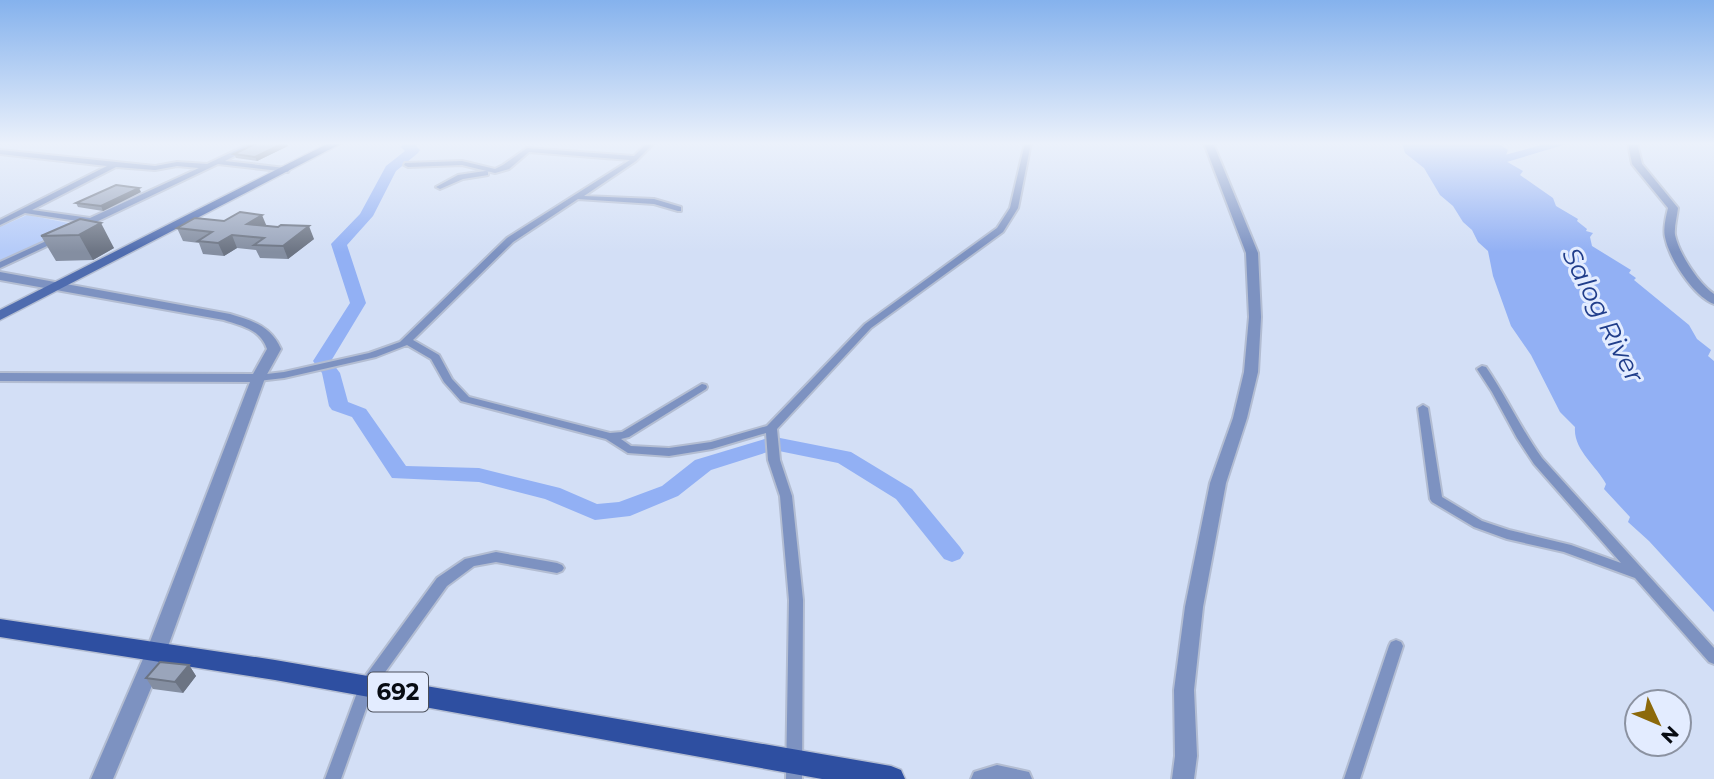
<svg xmlns="http://www.w3.org/2000/svg" width="1714" height="779" font-family="Montserrat,sans-serif">
<style>
.green{fill:#b5cbf9}
.water{fill:#92b0f4}
.lines{fill:none;stroke-linecap:round;stroke-linejoin:round}
.river{fill:#92b0f4;fill-rule:evenodd}
.minor-casing{stroke:#b3bdd2;stroke-width:4}
.tertiary-casing{stroke:#b3bdd2;stroke-width:4}
.secondary-casing{stroke:#b3bdd2;stroke-width:3}
.primary-casing{stroke:#b3bdd2;stroke-width:3}
.minor{fill:#7d92c1;fill-rule:evenodd}
.tertiary{fill:#7d92c1;fill-rule:evenodd}
.secondary{fill:#4f6caf;fill-rule:evenodd}
.primary{fill:#2e4fa1;fill-rule:evenodd}
.wall{fill:#848ea1}
.shaded-wall{fill:#6c7483}
.building{fill:#9aa5bb;stroke:#6c7483;stroke-width:2}
.labels{text-anchor:middle;stroke-width:6;stroke-linejoin:round;paint-order:stroke}
.shield{fill:#e3ecff;stroke:#4a4f5a;stroke-width:2}
.shield-label{font-size:23px;font-weight:bold;fill:#080c13}
.water-label{font-size:26px;font-style:italic;fill:#213e8b;stroke:#e3ecff}
</style>
<rect width="100%" height="100%" fill="#d3dff6"/>
<path class="green" d="M 27,215 L 79,225 L 0,263 L 0,227 Z"/>
<path class="water" d="M 1402,143 L 1499,144 L 1508,150 L 1504,160 L 1523,171 L 1520,175 L 1553,198 L 1556,206 L 1578,219 L 1577,221 L 1587,229 L 1586,231 L 1593,233 L 1590,237 L 1592,246 L 1631,270 L 1629,273 L 1636,278 L 1634,280 L 1689,325 L 1697,339 L 1711,350 L 1708,356 L 1714,361 L 1714,612 L 1649,541 L 1628,522 L 1630,517 L 1604,489 L 1606,484 C 1597,466 1573,450 1575,427 L 1560,412 L 1531,355 L 1511,326 L 1493,276 L 1488,251 L 1478,242 L 1472,230 L 1463,222 L 1453,206 L 1440,195 L 1424,168 L 1405,153 Z"/>
<g class="lines">
<path class="river" d="M 418,143 L 416,146 L 420,150 L 418,153 L 396,171 L 373,216 L 347,245 L 366,303 L 331,361 L 340,373 L 348,402 L 366,409 L 406,466 L 479,468 L 560,488 L 597,504 L 619,502 L 662,486 L 695,460 L 768,438 L 780,438 L 851,452 L 912,489 L 960,547 L 964,553 L 960,559 L 952,562 L 944,559 L 896,499 L 838,463 L 774,450 L 711,470 L 678,496 L 630,516 L 595,520 L 545,499 L 479,482 L 392,478 L 352,417 L 332,410 L 329,406 L 322,373 L 313,361 L 350,303 L 331,244 L 360,214 L 386,166 L 405,151 L 401,147 L 403,144 Z
M 1549,143 L 1570,143 L 1480,170 L 1473,166 L 1475,163 Z"/>
<defs>
<path id="minor" d="M 251,143 L 260,143 L 225,161 L 285,168 L 289,170 L 288,172 L 218,164 L 94,223 L 82,230 L 78,228 L 84,222 L 25,213 L 0,225 L 0,220 L 107,166 L 0,154 L 0,150 L 155,166 L 177,162 L 207,164 ZM 177,166 L 199,168 L 90,218 L 32,210 L 116,167 L 155,170 Z
M 647,143 L 654,143 L 636,161 L 584,196 L 654,199 L 681,207 L 681,211 L 678,211 L 654,204 L 578,199 L 513,242 L 413,340 L 439,355 L 452,379 L 469,397 L 610,433 L 622,432 L 702,384 L 706,385 L 707,387 L 706,389 L 629,437 L 621,439 L 631,446 L 669,448 L 711,442 L 767,426 L 865,324 L 997,228 L 1010,208 L 1025,143 L 1031,143 L 1018,208 L 1003,232 L 871,328 L 777,429 L 780,460 L 792,496 L 803,600 L 802,779 L 786,779 L 789,600 L 780,496 L 768,460 L 766,433 L 712,449 L 669,456 L 628,453 L 606,439 L 461,401 L 444,382 L 431,359 L 407,345 L 376,357 L 284,378 L 258,381 L 253,378 L 258,375 L 284,372 L 369,353 L 400,342 L 507,238 L 630,160 L 529,152 L 509,169 L 495,173 L 462,165 L 408,167 L 404,165 L 405,163 L 462,161 L 495,169 L 503,165 L 527,148 L 634,156 Z
M 485,171 L 488,171 L 488,175 L 463,179 L 440,189 L 436,187 L 458,175 Z
M 55,237 L 61,237 L 62,239 L 0,268 L 0,262 Z
M 1482,366 L 1486,367 C 1506,396 1521,429 1542,458 L 1714,648 L 1714,664 L 1709,662 L 1635,578 L 1564,552 L 1507,539 L 1474,527 L 1432,502 L 1430,499 L 1418,408 L 1423,405 L 1428,408 L 1442,497 L 1482,521 L 1509,530 L 1571,545 L 1621,563 L 1534,464 L 1517,438 L 1492,392 L 1477,369 Z
M 496,552 L 557,563 L 562,565 L 564,568 L 562,571 L 557,573 L 496,562 L 474,566 L 447,586 L 373,689 L 341,779 L 325,779 L 361,682 L 437,578 L 465,559 Z
M 1396,640 L 1401,642 L 1403,646 L 1360,779 L 1344,779 L 1389,646 L 1391,642 Z"/>
<path id="tertiary" d="M 1204,143 L 1213,143 L 1258,253 L 1261,317 L 1258,372 L 1247,418 L 1226,483 L 1203,607 L 1194,690 L 1197,756 L 1194,779 L 1172,779 L 1175,756 L 1174,690 L 1185,607 L 1210,483 L 1233,418 L 1244,372 L 1249,317 L 1246,253 Z
M 1628,143 L 1637,143 L 1642,164 L 1678,208 C 1677,217 1674,227 1675,235 C 1679,254 1699,284 1714,294 L 1714,304 C 1693,296 1669,258 1665,237 C 1663,228 1666,217 1668,208 L 1632,164 Z
M 0,272 L 230,314 C 253,321 271,326 281,349 L 265,378 L 166,652 L 113,779 L 91,779 L 146,652 L 250,382 L 0,381 L 0,373 L 253,374 L 267,349 C 260,329 242,326 224,320 L 0,280 Z
M 997,765 L 1029,772 L 1032,779 L 971,779 L 974,772 Z"/>
<path id="secondary" d="M 329,143 L 342,143 L 0,320 L 0,310 Z"/>
<path id="primary" d="M 0,619 L 275,660 L 891,766 L 901,770 L 905,779 L 822,779 L 275,680 L 0,637 Z"/>
</defs>
<use href="#minor" class="minor-casing"/>
<use href="#tertiary" class="tertiary-casing"/>
<use href="#secondary" class="secondary-casing"/>
<use href="#primary" class="primary-casing"/>
<use href="#minor" class="minor"/>
<use href="#tertiary" class="tertiary"/>
<use href="#secondary" class="secondary"/>
<use href="#primary" class="primary"/>
</g>
<path class="wall" d="M 257,143 L 287,143 L 288,146 L 257,161 L 236,158 L 234,154 Z
M 141,192 L 103,211 L 78,207 L 76,203 Z
M 80,219 L 114,248 L 93,260 L 56,261 L 41,236 Z
M 267,226 L 314,239 L 288,259 L 260,258 L 256,250 L 237,248 L 224,256 L 203,254 L 199,243 L 183,241 L 177,228 Z
M 189,665 L 196,676 L 183,693 L 153,689 L 146,678 Z"/>
<path class="shaded-wall" d="M 284,143 L 287,143 L 288,146 L 257,161 L 255,157 Z
M 139,188 L 141,192 L 103,211 L 101,206 Z
M 262,215 L 267,227 L 247,224 Z
M 101,223 L 114,248 L 93,260 L 79,235 Z
M 309,226 L 314,239 L 288,259 L 283,246 Z
M 232,235 L 237,248 L 224,256 L 218,243 Z
M 189,665 L 196,676 L 183,693 L 175,682 Z"/>
<path class="building" d="M 257,143 L 284,143 L 255,157 L 234,154 Z
M 116,185 L 139,188 L 101,206 L 76,203 Z
M 240,212 L 262,215 L 247,224 L 278,227 L 281,225 L 309,226 L 283,246 L 254,245 L 264,238 L 232,235 L 218,243 L 198,241 L 212,232 L 177,228 L 195,218 L 224,221 Z
M 80,219 L 101,223 L 79,235 L 41,236 Z
M 160,662 L 189,665 L 175,682 L 146,678 Z"/>
<linearGradient id="sky" x2="0" y2="1"><stop stop-color="#85b2ed"/><stop offset="0.57" stop-color="#ebf1fb"/><stop offset="1" stop-color="#ebf1fb" stop-opacity="0"/></linearGradient>
<rect width="1714" height="252" fill="url(#sky)"/>
<g class="labels">
<rect class="shield" x="368" y="672.5" width="60" height="39" rx="5"/>
<g class="shield-label">
<text x="398" y="700">692</text>
</g>
<g class="water-label">
<text transform="translate(1603 315) rotate(63)" y="9">Salog River</text>
</g>
</g>
<g transform="translate(1658 723) rotate(134)"><circle r="33" fill="#e3ecff" stroke="#8b92a1" stroke-width="2"/>
<path d="M0-5L12 26L0 18L-12 26Z" fill="#8c690b"/>
<text y="-10" font-size="19" font-weight="bold" text-anchor="middle" fill="#080c13">N</text>
</g>
</svg>
